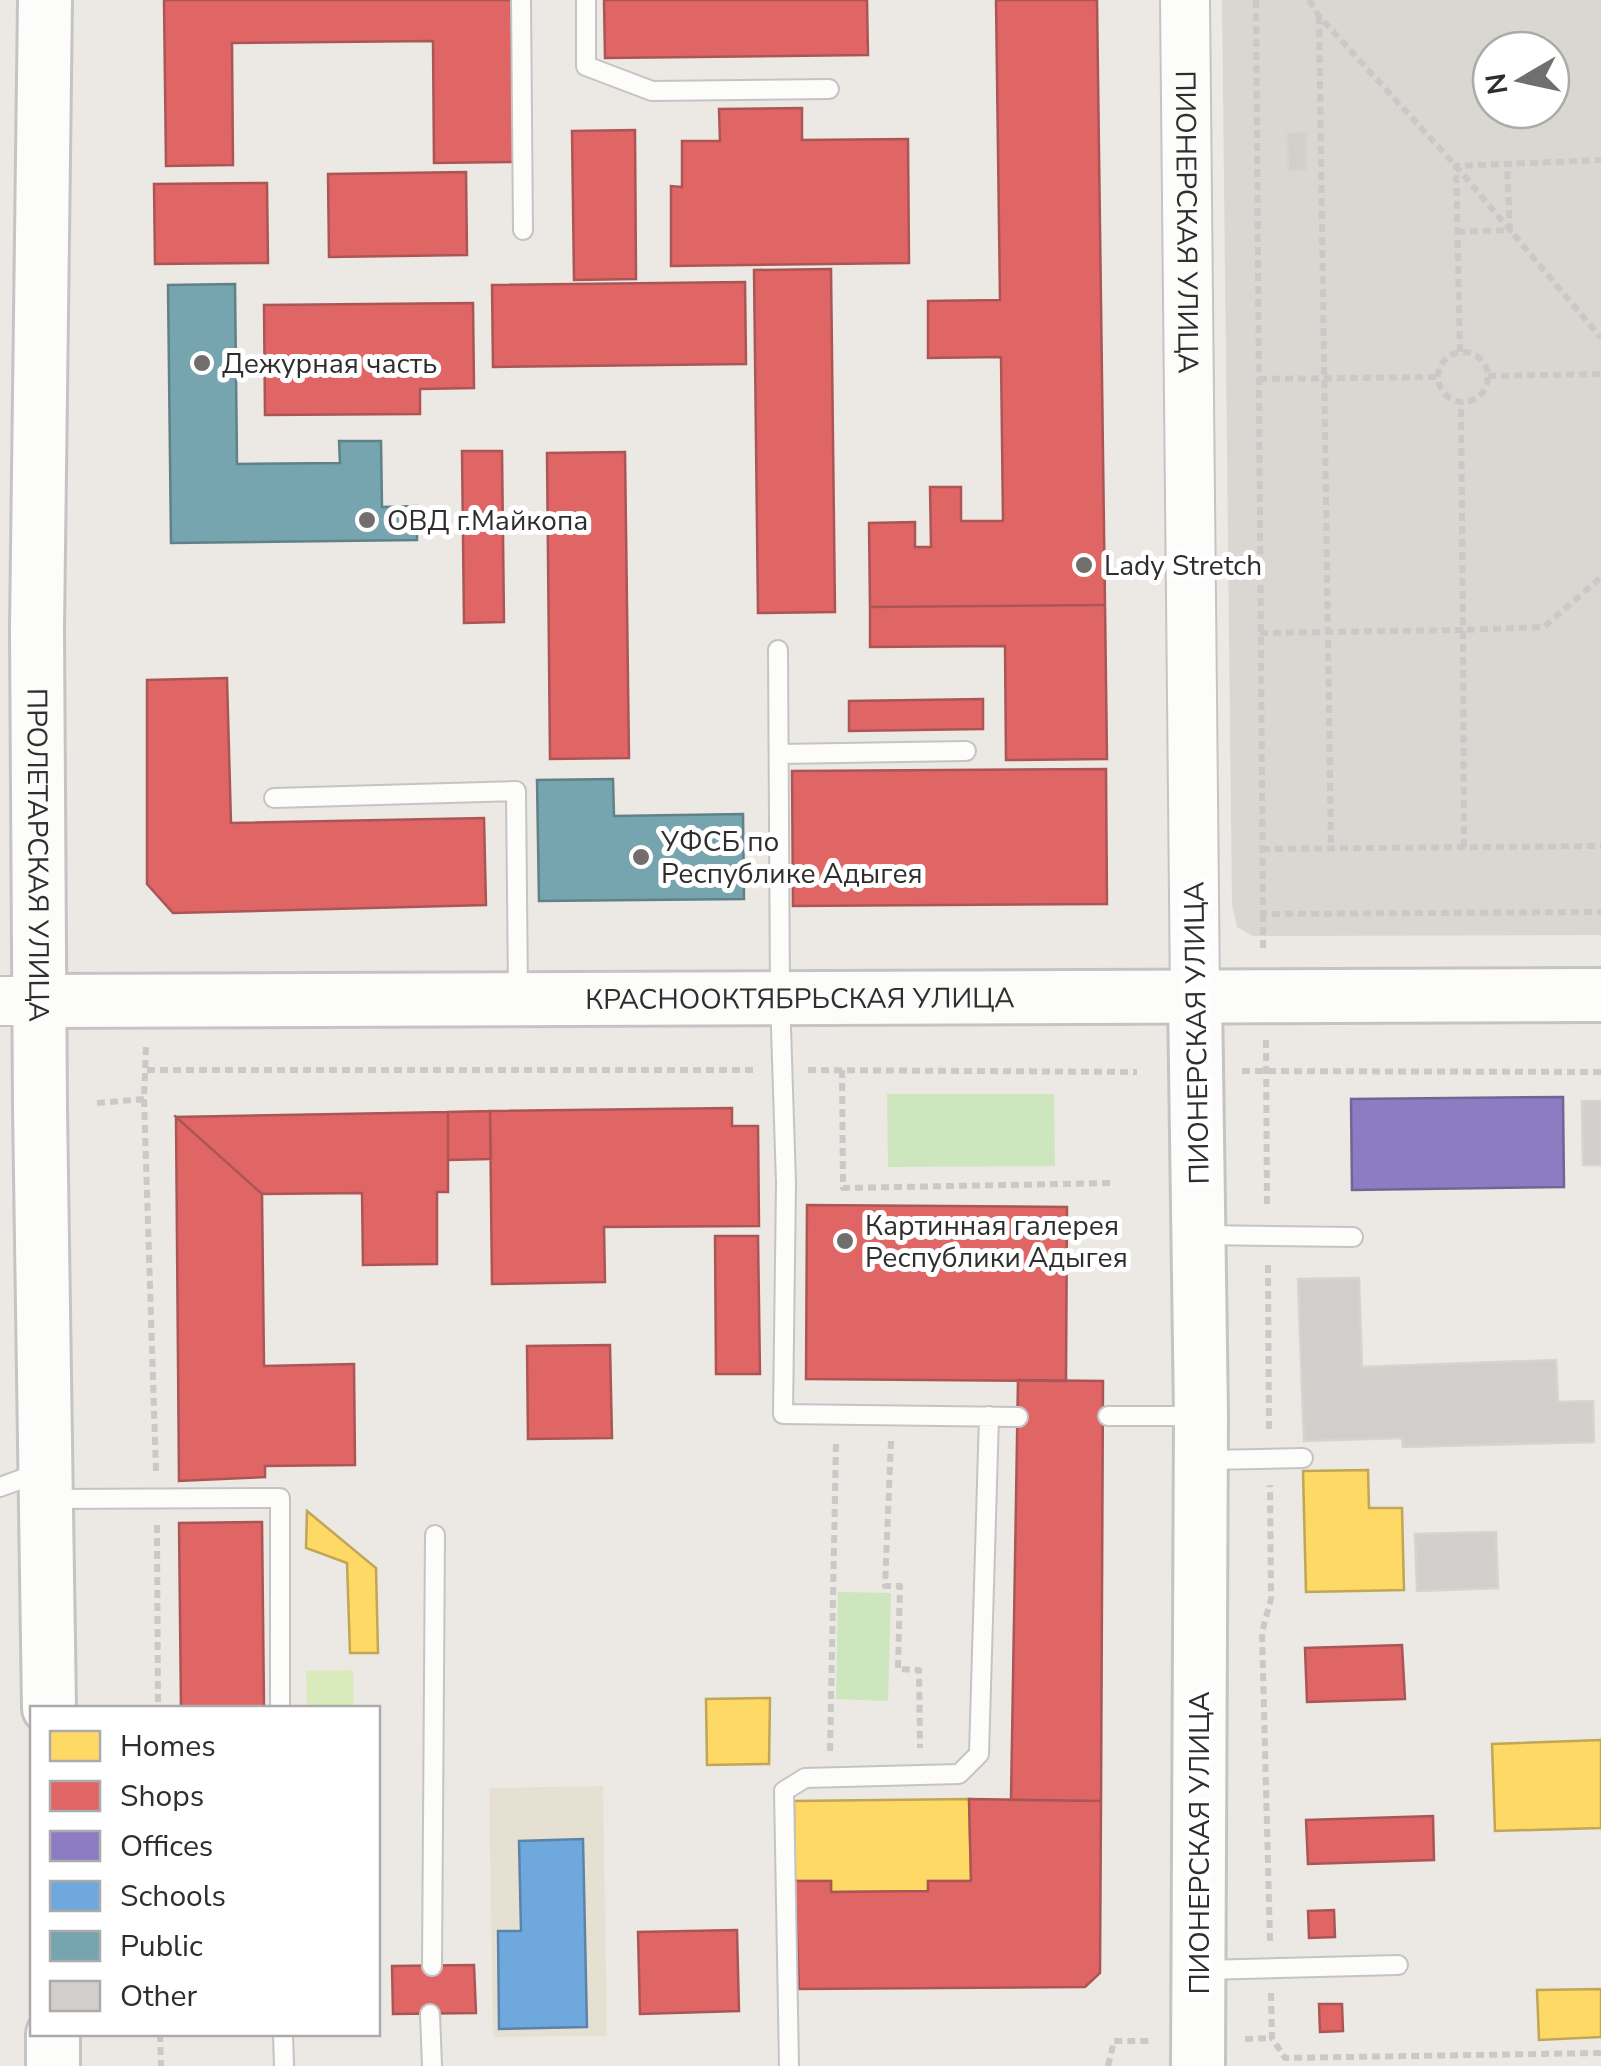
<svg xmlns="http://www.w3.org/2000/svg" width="1601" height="2066" font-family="'Nunito Sans',sans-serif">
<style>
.education{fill:#e6e0d3}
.green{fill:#cee6be}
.pitch{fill:#d9eabb}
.plaza{fill:#dad6d2;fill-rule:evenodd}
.homes{fill:#ffd966;stroke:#c0a655;stroke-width:2.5}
.shops{fill:#e06666;stroke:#ab5555;stroke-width:2.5}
.offices{fill:#8e7cc3;stroke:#716596;stroke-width:2.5}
.schools{fill:#6fa8dc;stroke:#5c83a8;stroke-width:2.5}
.public{fill:#76a5af;stroke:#608188;stroke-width:2.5}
.building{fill:#d1cecb;stroke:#d7d4d0;stroke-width:2.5}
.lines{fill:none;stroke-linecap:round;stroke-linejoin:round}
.service-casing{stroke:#c5c4c5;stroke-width:22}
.tertiary-casing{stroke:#c5c4c5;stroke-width:52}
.secondary-casing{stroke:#c5c4c5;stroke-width:58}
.path{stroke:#c9c9c8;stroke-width:6;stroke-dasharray:8 5;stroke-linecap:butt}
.service{stroke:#fcfcfb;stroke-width:18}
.tertiary{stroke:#fcfcfb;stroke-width:48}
.secondary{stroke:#fcfcfb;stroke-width:52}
.poi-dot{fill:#706f6e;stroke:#fff;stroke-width:4}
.labels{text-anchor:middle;stroke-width:10;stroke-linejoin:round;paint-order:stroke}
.street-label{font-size:28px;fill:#2e2e2e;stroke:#fff}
.poi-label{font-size:28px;fill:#2e2e2e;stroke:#fff;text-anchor:start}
</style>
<rect width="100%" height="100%" fill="#ece8e4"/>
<path class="education" d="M 603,1786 L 607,2036 L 493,2037 L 489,1788 Z"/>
<path class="green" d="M 887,1094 L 1054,1094 L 1055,1166 L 888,1167 Z
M 838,1592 L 891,1593 L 888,1701 L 836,1699 Z"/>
<path class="pitch" d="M 353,1670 L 354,1708 L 307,1708 L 306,1671 Z"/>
<path class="plaza" d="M 1222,0 L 1601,0 L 1601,935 L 1253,936 L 1237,927 L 1232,905 ZM 1491,50 L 1551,50 L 1551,110 L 1491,110 Z"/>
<path class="homes" d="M 1368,1470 L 1369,1508 L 1402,1508 L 1404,1590 L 1306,1592 L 1303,1471 Z
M 307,1511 L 376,1568 L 378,1653 L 350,1653 L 347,1563 L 306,1548 Z
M 770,1698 L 769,1764 L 707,1765 L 706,1699 Z
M 1601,1740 L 1601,1828 L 1495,1831 L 1492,1744 Z
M 969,1799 L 971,1881 L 928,1881 L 928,1891 L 831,1892 L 831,1881 L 795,1881 L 794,1801 Z
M 1601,1989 L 1601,2037 L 1539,2040 L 1537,1990 Z"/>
<path class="shops" d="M 164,0 L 511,0 L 513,162 L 434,163 L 433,41 L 232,43 L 233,165 L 166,166 Z
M 604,0 L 867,0 L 868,55 L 605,58 Z
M 996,0 L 1097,0 L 1105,605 L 870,607 L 869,523 L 915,522 L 915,547 L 931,547 L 930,487 L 961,487 L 961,521 L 1003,521 L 1001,357 L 928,358 L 928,301 L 1000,300 Z
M 802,108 L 802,140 L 908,139 L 909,263 L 671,266 L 671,186 L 682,187 L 682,141 L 720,141 L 719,109 Z
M 635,130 L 636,279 L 574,280 L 572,131 Z
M 466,172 L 467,255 L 329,257 L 328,174 Z
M 267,183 L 268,263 L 155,264 L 154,184 Z
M 831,269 L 835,612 L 758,613 L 754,270 Z
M 745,282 L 746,364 L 493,367 L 492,285 Z
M 473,303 L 474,388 L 420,389 L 420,414 L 265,415 L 264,305 Z
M 462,451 L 502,451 L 504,622 L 464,623 Z
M 625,452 L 629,758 L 550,759 L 547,453 Z
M 1105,605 L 1107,759 L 1006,760 L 1005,646 L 870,647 L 870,607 Z
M 227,678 L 231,823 L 484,818 L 486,905 L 173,913 L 147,884 L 147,680 Z
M 983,699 L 983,729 L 849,731 L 849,701 Z
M 1106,769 L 1107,904 L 793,906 L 792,771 Z
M 732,1108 L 732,1126 L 758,1126 L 759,1226 L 604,1227 L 605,1282 L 492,1284 L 490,1111 Z
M 490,1111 L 491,1159 L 448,1160 L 448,1112 Z
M 448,1112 L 448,1192 L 437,1192 L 437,1264 L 363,1265 L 362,1193 L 262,1194 L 176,1117 Z
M 176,1117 L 262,1194 L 264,1366 L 354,1364 L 355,1465 L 265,1466 L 265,1477 L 179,1481 Z
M 807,1205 L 1067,1207 L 1066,1381 L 806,1379 Z
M 715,1236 L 758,1236 L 760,1374 L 716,1374 Z
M 610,1345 L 612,1438 L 528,1439 L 527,1346 Z
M 1018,1380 L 1103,1381 L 1101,1801 L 1011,1800 Z
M 262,1522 L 264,1708 L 181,1708 L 179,1523 Z
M 1402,1645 L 1405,1699 L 1307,1702 L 1305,1648 Z
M 969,1799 L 1101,1801 L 1100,1973 L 1085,1987 L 799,1989 L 795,1881 L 831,1881 L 831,1892 L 928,1891 L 928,1881 L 971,1881 Z
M 1433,1816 L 1434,1860 L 1308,1864 L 1306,1820 Z
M 1334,1910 L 1335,1937 L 1309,1938 L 1308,1911 Z
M 737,1930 L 739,2011 L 640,2014 L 638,1932 Z
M 474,1965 L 476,2013 L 393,2014 L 392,1966 Z
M 1319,2004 L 1342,2004 L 1343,2031 L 1320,2032 Z"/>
<path class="offices" d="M 1563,1097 L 1564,1187 L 1352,1190 L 1351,1099 Z"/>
<path class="schools" d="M 583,1839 L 587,2027 L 499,2029 L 498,1931 L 521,1931 L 519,1841 Z"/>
<path class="public" d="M 235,284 L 237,464 L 340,463 L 339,441 L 381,441 L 382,507 L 417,506 L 417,540 L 171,543 L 168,285 Z
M 613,779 L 614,816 L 743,814 L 744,899 L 539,901 L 537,780 Z"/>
<path class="building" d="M 1306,132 L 1306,170 L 1288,171 L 1287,133 Z
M 1582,1101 L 1601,1101 L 1601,1165 L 1583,1165 Z
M 1359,1278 L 1362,1367 L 1556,1360 L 1558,1402 L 1593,1401 L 1594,1442 L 1403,1447 L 1402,1438 L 1304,1441 L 1298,1279 Z
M 1496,1532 L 1498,1588 L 1417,1591 L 1415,1534 Z"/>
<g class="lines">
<defs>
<path id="service" d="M 521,0 L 523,230
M 586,0 L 586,66 L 652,91 L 829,89
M 778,650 L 780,997 L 786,1183 L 783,1414 L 1018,1417
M 779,754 L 966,751
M 274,798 L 516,791 L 518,993
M 1204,1235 L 1353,1237
M 1108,1416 L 1198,1416
M 1206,1460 L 1303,1458
M 0,1487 L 41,1472
M 51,1499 L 280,1498 L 280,1708
M 432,1966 L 435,1535
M 1203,1970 L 1398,1965
M 430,2014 L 432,2066
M 283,2034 L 284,2066
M 789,2066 L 784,1791 L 805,1778 L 959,1774 L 979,1754 L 989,1416"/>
<g id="tertiary">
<path id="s1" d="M 1185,0 L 1195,996"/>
<path d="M 0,1001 L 40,1001"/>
</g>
<g id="secondary">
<path id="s2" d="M 45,0 L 37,629 L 40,1108 L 49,1708"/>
<path d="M 1195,996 L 1201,1416 L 1198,2066"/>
<path id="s3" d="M 40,1001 L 1601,995"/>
<path d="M 53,2034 L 53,2066"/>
</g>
</defs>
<use href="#service" class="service-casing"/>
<use href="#tertiary" class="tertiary-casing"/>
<use href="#secondary" class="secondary-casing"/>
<path class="path" d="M 1256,0 L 1263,914 L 1601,912
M 1309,0 L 1319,16 L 1456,166 L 1601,338
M 1319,16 L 1331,847
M 1457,232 L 1510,230 L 1507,164
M1438 377a25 25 0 1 1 50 0a25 25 0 1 1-50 0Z
M 1460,352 L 1456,166 L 1601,160
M 1488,376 L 1601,374
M 1259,379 L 1438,377
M 1260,633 L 1463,630 L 1461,402
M 1464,847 L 1463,630 L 1544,627 L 1601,577
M 1262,849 L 1601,846
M 1263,914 L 1263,952
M 1266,1040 L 1267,1207
M 147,1070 L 756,1070
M 808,1070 L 1137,1072
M 842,1070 L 843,1188 L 1113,1183
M 1242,1071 L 1601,1072
M 144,1099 L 156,1472
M 97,1103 L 144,1099 L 146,1047
M 1268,1265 L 1269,1432
M 891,1441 L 885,1586 L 900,1586 L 898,1669 L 919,1670 L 920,1748
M 157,1525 L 158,1708
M 830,1751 L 836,1444
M 1270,1941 L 1262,1632 L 1271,1599 L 1270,1485
M 1271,1993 L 1272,2038 L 1285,2058 L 1601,2053
M 160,2034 L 161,2066
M 1245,2039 L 1272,2038
M 1108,2066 L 1114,2041 L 1153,2041"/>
<use href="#service" class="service"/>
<use href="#tertiary" class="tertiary"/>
<use href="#secondary" class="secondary"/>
</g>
<g class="poi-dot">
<circle cx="202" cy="363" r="10"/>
<circle cx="367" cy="520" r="10"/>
<circle cx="1084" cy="565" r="10"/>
<circle cx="641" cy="857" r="10"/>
<circle cx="845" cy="1241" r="10"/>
</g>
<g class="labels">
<g class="street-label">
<text dy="10" stroke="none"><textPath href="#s1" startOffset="222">ПИОНЕРСКАЯ УЛИЦА</textPath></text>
<text dy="10" stroke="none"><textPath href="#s2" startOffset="855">ПРОЛЕТАРСКАЯ УЛИЦА</textPath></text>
<text dy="10" stroke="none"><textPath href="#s3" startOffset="760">КРАСНООКТЯБРЬСКАЯ УЛИЦА</textPath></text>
<text transform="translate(1196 1033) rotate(-91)" y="10">ПИОНЕРСКАЯ УЛИЦА</text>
<text transform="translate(1199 1843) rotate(-90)" y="10">ПИОНЕРСКАЯ УЛИЦА</text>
</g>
<g class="poi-label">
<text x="222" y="373">Дежурная часть</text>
<text x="387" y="530">ОВД г.Майкопа</text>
<text x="1104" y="575">Lady Stretch</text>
<text x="661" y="851">УФСБ по<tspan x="661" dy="32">Республике Адыгея</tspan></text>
<text x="865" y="1235">Картинная галерея<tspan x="865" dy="32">Республики Адыгея</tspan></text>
</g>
</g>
<rect x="30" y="1706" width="350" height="330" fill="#ffffff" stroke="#ababab" stroke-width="2.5"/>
<rect x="50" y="1731" width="50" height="30" fill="#ffd966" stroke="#ababab" stroke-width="2.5"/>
<text x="120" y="1756" font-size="30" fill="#2e2e2e">Homes</text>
<rect x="50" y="1781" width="50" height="30" fill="#e06666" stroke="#ababab" stroke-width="2.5"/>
<text x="120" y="1806" font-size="30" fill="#2e2e2e">Shops</text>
<rect x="50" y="1831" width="50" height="30" fill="#8e7cc3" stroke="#ababab" stroke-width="2.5"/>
<text x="120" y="1856" font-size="30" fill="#2e2e2e">Offices</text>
<rect x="50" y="1881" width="50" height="30" fill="#6fa8dc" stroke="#ababab" stroke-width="2.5"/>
<text x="120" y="1906" font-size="30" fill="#2e2e2e">Schools</text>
<rect x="50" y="1931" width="50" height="30" fill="#76a5af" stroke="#ababab" stroke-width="2.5"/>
<text x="120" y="1956" font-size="30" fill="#2e2e2e">Public</text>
<rect x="50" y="1981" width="50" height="30" fill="#d1cecb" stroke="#ababab" stroke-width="2.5"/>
<text x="120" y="2006" font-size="30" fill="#2e2e2e">Other</text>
<g transform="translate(1521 80) rotate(261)"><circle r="48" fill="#ffffff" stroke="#ababab" stroke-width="2.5"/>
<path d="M0-8L18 38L0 25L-18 38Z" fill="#706f6e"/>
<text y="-15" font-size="28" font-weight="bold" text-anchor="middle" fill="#2e2e2e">N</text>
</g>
</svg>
